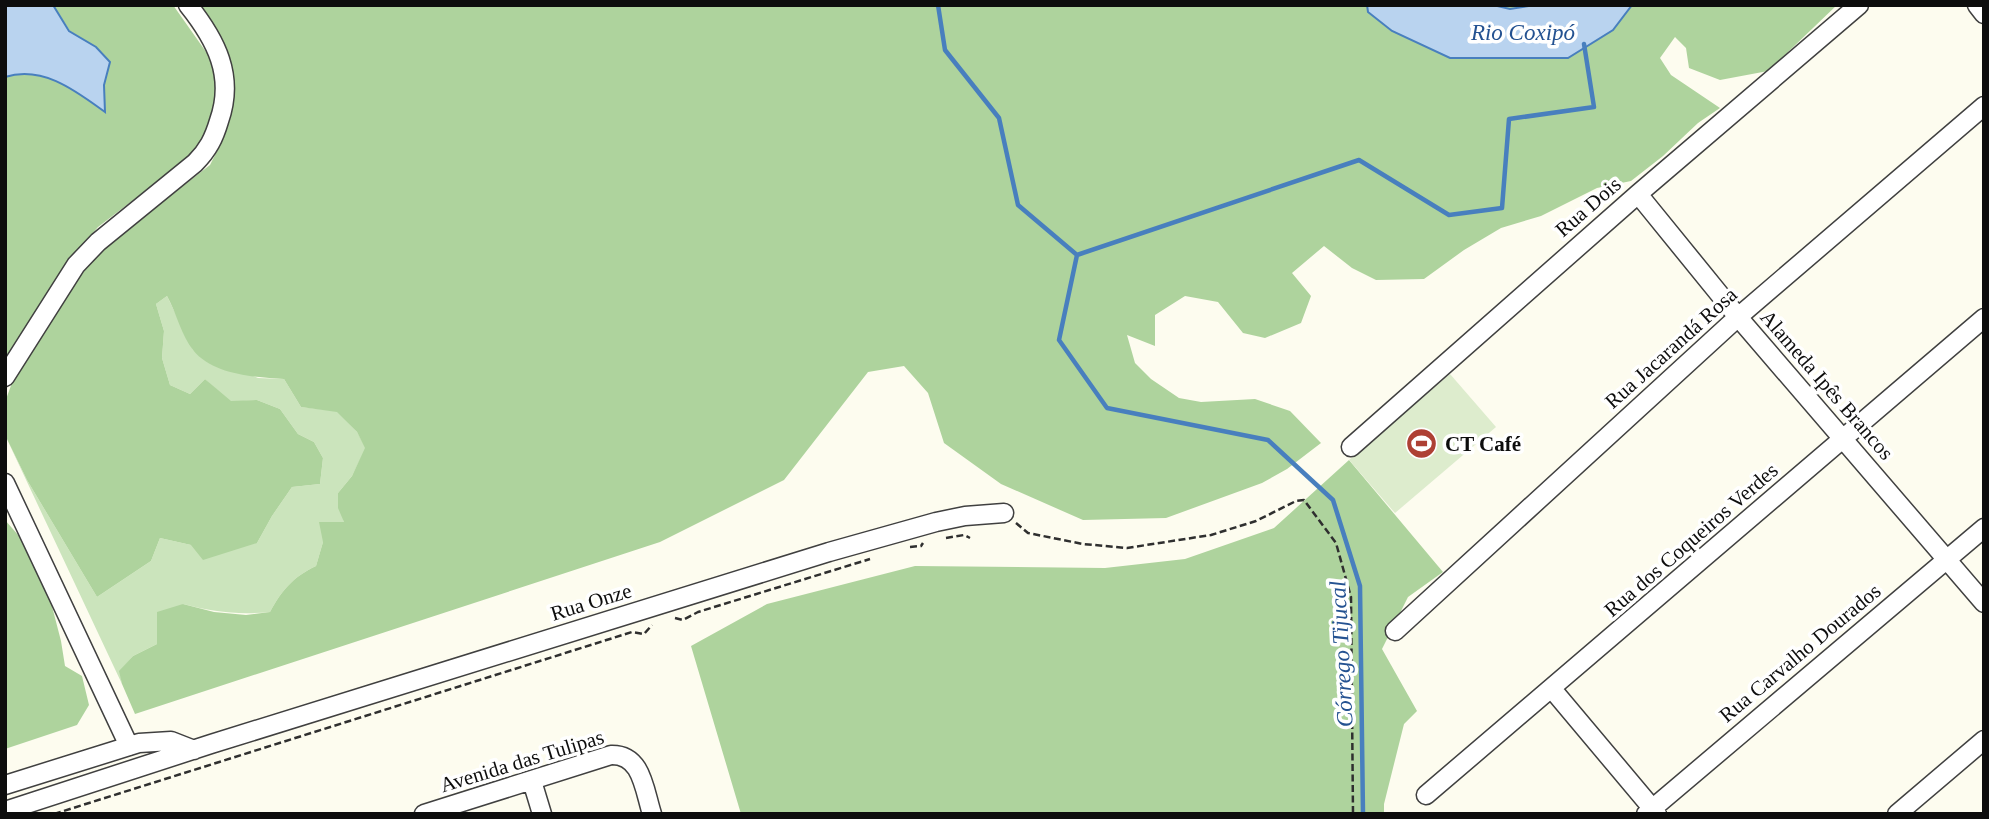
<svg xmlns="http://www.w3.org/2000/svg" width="1989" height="819" font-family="'Times New Roman',serif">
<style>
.green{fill:#cbe4bc}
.forest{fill:#aed39d}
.pitch{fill:#ddeccd}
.water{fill:#b9d3ef;stroke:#487fbe;stroke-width:2}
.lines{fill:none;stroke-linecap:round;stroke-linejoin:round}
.stream{stroke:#487fbe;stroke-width:4.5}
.minor-casing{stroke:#404040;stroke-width:21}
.path{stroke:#2f2f2f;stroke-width:2.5;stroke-dasharray:7 3.5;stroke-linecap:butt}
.minor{stroke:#fff;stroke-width:18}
.labels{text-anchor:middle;stroke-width:7;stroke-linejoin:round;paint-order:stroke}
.street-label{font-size:21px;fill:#0d0d0d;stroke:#fff}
.poi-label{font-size:21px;font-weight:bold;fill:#0d0d0d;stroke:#fff;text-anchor:start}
.water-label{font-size:23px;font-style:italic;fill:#245291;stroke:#fff}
</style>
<rect width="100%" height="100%" fill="#fdfcef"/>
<path class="green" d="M 167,296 L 193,350 L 258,378 L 284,379 L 301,407 L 337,411 L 357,432 L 366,448 L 352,476 L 338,493 L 344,522 L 323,542 L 316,566 C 293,577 282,590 270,612 C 239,615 213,612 183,604 L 157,644 L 133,656 L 120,671 L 122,684 L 5,435 L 27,480 L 97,597 L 151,561 L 160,538 L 191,545 L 257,543 L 272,516 L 292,487 L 320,484 L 323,458 L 314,442 L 298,434 L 280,409 L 257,400 L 230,402 L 205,379 L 190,394 L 170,385 L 162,358 L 164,331 L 156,304 Z"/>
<path class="forest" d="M 53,5 L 173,5 L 216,66 L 221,91 L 216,117 L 196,152 L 98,227 L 72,257 L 5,365 L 5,77 C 43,65 75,91 104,111 L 104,85 L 110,62 L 91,44 L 70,31 Z
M 197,5 L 1837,5 L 1768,71 L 1720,80 L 1689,68 L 1686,48 L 1675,37 L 1660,58 L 1671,75 L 1720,108 L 1698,123 L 1663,156 L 1631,181 L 1597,188 L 1541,216 L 1501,228 L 1464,250 L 1424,279 L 1376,280 L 1352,268 L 1324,246 L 1292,273 L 1311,296 L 1301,323 L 1265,338 L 1243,333 L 1218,302 L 1185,296 L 1155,315 L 1155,346 L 1127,335 L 1135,363 L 1151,379 L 1179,398 L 1201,402 L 1255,399 L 1290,411 L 1321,443 L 1287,469 L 1262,483 L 1166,518 L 1083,520 L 1001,484 L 944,443 L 928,393 L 904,366 L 868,372 L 784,480 L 660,542 L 135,714 L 122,684 L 119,671 L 133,656 L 157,644 L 157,612 L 183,604 L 214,612 L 246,615 L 270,612 C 282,590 293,577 316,566 L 323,542 L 319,522 L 344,522 L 338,508 L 338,493 L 352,476 L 365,448 L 357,432 L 337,412 L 301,407 L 284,379 C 254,377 213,375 193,350 C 182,337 176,312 167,296 L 156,304 L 164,331 L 162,358 L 170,385 L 190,394 L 205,379 L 231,401 L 257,400 L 280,409 L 298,434 L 314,442 L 323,458 L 320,484 L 292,487 L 272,516 L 257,543 L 203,560 L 191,545 L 160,538 L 151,561 L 97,597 L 27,480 L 5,435 L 5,402 L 20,361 L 86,268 L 104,247 L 210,165 L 222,141 L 230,103 Z
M 1349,460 L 1443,572 L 1408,597 L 1382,649 L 1417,711 L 1404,724 L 1384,804 L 1384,814 L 741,814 L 691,646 L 767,604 L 915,566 L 1105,568 L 1185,559 L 1274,528 Z
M 5,520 L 40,560 L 61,641 L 65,666 L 82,676 L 89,705 L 77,725 L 5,749 Z"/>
<path class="pitch" d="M 1450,374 L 1496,427 L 1395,513 L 1349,460 Z"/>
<path class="water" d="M 5,5 L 53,5 L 69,31 L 96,47 L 110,62 L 104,85 L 105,112 C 76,91 43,65 5,77 Z
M 1367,5 L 1493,5 L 1510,9 L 1535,5 L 1632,5 L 1613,30 L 1568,58 L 1450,58 L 1392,31 L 1368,12 Z"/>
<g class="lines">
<path class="stream" d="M 938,5 L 945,50 L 999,118 L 1018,205 L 1077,255 L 1059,340 L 1107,408 L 1268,440 L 1333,500 L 1360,586 L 1363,814
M 1077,255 L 1359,160 L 1449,215 L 1502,208 L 1509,119 L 1594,107 L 1584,44"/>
<defs>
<path id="minor" d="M 1977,5 L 1984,14
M 1638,194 L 1738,317 L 1984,603
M 5,377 L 76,265 L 98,242 L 195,163 C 208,150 214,138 219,121 C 235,76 216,40 188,5
M 1351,447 L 1638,194 L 1859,5
M 5,483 L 129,746
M 1395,631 L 1738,317 L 1984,106
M 1552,689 L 1657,814
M 532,781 L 542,814
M 5,785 L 139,743 L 171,741 L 194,750
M 1426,795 L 1984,318
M 5,811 L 211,744 L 829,552 L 936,522 L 965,516 L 1004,513
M 424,814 L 611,755 C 642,754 644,789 652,814
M 1646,814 L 1984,528
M 1897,814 L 1984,740"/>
</defs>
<use href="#minor" class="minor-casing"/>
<path class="path" d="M 1016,523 L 1028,533 L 1083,544 L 1127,548 L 1211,535 L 1256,521 L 1296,501 L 1304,500 L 1336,543 L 1351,597 L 1353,814
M 946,538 L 964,535 L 970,538
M 910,547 L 921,546 L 923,543
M 675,618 L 683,620 L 698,612 L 870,559
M 54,814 L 632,632 L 644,634 L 652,625"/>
<use href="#minor" class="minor"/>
</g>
<defs>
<symbol id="stadium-disc" viewBox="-11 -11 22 22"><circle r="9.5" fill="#ae4034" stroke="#fff"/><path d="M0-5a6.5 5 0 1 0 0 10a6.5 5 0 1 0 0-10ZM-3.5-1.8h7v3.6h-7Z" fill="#fff"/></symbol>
</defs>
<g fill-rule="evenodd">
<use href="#stadium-disc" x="1404" y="426" width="35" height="35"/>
</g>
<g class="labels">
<g class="street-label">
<text transform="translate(1588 207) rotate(-41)" y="7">Rua Dois</text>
<text transform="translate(1671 348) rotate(-42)" y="7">Rua Jacarandá Rosa</text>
<text transform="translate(1827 385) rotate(49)" y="7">Alameda Ipês Brancos</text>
<text transform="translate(1691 540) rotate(-41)" y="7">Rua dos Coqueiros Verdes</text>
<text transform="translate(591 602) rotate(-17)" y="7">Rua Onze</text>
<text transform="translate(1800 653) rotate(-40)" y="7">Rua Carvalho Dourados</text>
<text transform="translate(522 761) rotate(-17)" y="7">Avenida das Tulipas</text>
</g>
<g class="poi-label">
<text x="1445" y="451">CT Café</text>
</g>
<g class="water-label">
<text x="1523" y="40">Rio Coxipó</text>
<text transform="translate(1341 654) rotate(-93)" y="8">Córrego Tijucal</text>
</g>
</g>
<rect width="1989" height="819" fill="none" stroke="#0d0d0d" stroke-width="14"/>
</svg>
